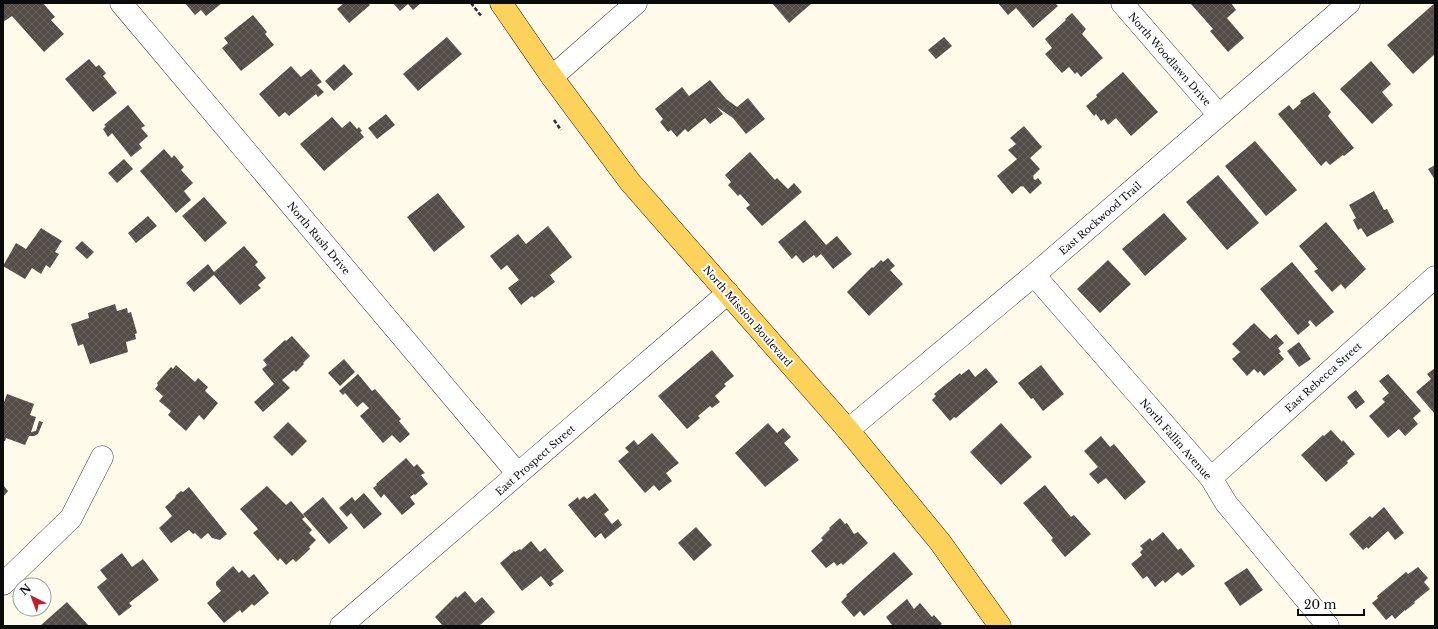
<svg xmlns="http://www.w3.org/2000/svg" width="1438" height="629" font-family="'Libre Baskerville',serif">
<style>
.building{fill:url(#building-cross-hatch)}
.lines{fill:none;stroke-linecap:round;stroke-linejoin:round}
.minor-casing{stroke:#3e3e3e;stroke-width:23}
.major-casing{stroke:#1c1c1c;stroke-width:23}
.path{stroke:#2d2d2d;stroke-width:2.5;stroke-dasharray:4 2;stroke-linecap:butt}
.minor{stroke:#fff;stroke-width:22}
.major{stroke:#fdd25b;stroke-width:22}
.labels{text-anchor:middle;stroke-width:4;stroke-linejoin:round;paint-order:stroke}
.street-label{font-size:10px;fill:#0b0b0b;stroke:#fff}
</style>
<defs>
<pattern id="building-cross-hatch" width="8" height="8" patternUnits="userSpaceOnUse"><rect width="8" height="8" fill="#544c47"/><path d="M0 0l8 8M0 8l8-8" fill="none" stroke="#68615d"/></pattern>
</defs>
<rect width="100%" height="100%" fill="#fffae9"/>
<path class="building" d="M 3,3 L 43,3 L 55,17 L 51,20 L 64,34 L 44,52 L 12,16 L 3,22 Z
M 185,3 L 222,3 L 206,16 L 201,10 L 195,15 Z
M 344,3 L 368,3 L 370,5 L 349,23 L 337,9 Z
M 393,3 L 421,3 L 413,10 L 408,4 L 400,11 Z
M 772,3 L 812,3 L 789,23 Z
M 998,3 L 1055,3 L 1058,6 L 1033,28 L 1016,8 L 1008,15 Z
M 1192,3 L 1231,3 L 1236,10 L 1227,18 L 1244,38 L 1228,52 L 1210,31 L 1213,29 L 1191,4 Z
M 1435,3 L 1435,54 L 1413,74 L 1387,45 Z
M 1072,13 L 1086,29 L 1082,34 L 1103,58 L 1081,77 L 1077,72 L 1075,74 L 1069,67 L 1062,73 L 1045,54 L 1052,48 L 1045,39 L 1066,20 L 1065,19 Z
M 253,15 L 267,32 L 265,34 L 274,45 L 241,71 L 222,48 L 228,43 L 224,38 Z
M 447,37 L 462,54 L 418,91 L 403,74 Z
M 944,37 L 952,46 L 936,59 L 928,50 Z
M 89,59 L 96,67 L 99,65 L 106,73 L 103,76 L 117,93 L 93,112 L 65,79 Z
M 1371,61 L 1391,84 L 1382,92 L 1393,105 L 1372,124 L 1340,89 Z
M 344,64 L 353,74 L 334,91 L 325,81 Z
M 291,66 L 301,77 L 311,69 L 322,82 L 317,85 L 324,92 L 318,97 L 316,94 L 289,116 L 285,112 L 279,117 L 259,94 Z
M 1123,72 L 1158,112 L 1131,136 L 1116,118 L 1108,125 L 1104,119 L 1101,121 L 1096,114 L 1094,116 L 1086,106 L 1097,97 L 1096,95 Z
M 710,80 L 726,99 L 737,107 L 748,98 L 765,119 L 746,134 L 733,118 L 717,107 L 723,114 L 710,124 L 705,118 L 688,132 L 685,129 L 677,137 L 671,130 L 668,132 L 660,122 L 663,119 L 655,109 L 682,87 L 689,96 Z
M 1314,92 L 1331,112 L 1328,116 L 1354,148 L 1344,156 L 1343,155 L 1330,165 L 1326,161 L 1321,166 L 1278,114 L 1289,105 L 1293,110 L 1301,103 L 1300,101 Z
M 128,105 L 145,126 L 141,128 L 148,136 L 139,144 L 142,148 L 131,157 L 112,133 L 108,137 L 103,129 L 106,126 L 104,125 Z
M 386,114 L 395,125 L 377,139 L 368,128 Z
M 332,117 L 342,128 L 350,121 L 357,129 L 359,127 L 362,131 L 360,132 L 364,137 L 324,171 L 300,144 Z
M 1024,126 L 1042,147 L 1030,158 L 1040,169 L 1033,176 L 1034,177 L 1033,178 L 1035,180 L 1038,178 L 1042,183 L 1030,194 L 1023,186 L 1022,187 L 1021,186 L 1012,194 L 997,176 L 1017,159 L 1008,150 L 1016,144 L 1010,138 Z
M 1255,141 L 1297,190 L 1266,216 L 1225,166 Z
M 164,149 L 172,158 L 174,155 L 184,167 L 181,170 L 193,183 L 184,191 L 191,200 L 176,213 L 140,171 Z
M 750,152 L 775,180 L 777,178 L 788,189 L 794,183 L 802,192 L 762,226 L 746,208 L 750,205 L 740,194 L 738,196 L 728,185 L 731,182 L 725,175 Z
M 124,159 L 133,169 L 117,183 L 108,173 Z
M 1435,165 L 1435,180 L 1428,169 Z
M 1218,175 L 1259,223 L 1227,250 L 1186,202 Z
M 1374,191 L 1384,210 L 1387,209 L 1394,222 L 1367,237 L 1361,228 L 1358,230 L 1353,220 L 1356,218 L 1349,205 Z
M 438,193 L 465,227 L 434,252 L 407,217 Z
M 204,197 L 227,223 L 205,242 L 182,216 Z
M 1164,213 L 1187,239 L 1145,276 L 1122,249 Z
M 148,216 L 157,226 L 136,243 L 128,233 Z
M 805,220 L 826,245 L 837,236 L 852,254 L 833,269 L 821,254 L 816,258 L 814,255 L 803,263 L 796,255 L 792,259 L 778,242 Z
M 1326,222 L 1366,269 L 1345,289 L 1341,284 L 1332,292 L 1314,271 L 1318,269 L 1299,246 Z
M 548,226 L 572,257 L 550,275 L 555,282 L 534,298 L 532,296 L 521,305 L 508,288 L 519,280 L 507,265 L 501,270 L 490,256 L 518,234 L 526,244 Z
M 41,228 L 62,241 L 55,252 L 59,254 L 50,268 L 46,265 L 41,274 L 32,268 L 25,279 L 3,266 L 16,243 L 26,249 Z
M 82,241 L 94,252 L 87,259 L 75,248 Z
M 244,246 L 258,262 L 255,265 L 266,278 L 258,285 L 261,288 L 240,305 L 214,275 L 194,292 L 186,283 L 208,264 L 214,272 Z
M 888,258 L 895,266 L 890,270 L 903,284 L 869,316 L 847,292 L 872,267 L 873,268 L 881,260 L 883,262 Z
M 1108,260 L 1131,284 L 1100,313 L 1077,289 Z
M 1292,262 L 1334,312 L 1316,327 L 1310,320 L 1308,322 L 1310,325 L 1298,335 L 1260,289 Z
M 115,304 L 117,311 L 127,308 L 128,313 L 131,312 L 137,333 L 135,334 L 136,339 L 126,342 L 128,352 L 90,364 L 83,344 L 78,346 L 71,324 L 89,318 L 88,313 Z
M 1254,323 L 1270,339 L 1276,334 L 1284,343 L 1278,348 L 1281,352 L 1279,353 L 1284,359 L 1264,376 L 1260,371 L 1258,373 L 1254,369 L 1247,376 L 1232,359 L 1240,352 L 1232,344 Z
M 292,336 L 310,356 L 303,363 L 304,364 L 296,372 L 294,370 L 282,380 L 290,388 L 263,412 L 254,402 L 274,384 L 262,369 L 267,365 L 263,360 L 285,340 L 286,341 Z
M 1299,342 L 1311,359 L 1299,367 L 1287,351 Z
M 712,350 L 734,376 L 724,384 L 726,386 L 715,396 L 720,402 L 712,408 L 710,406 L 698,416 L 700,418 L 687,429 L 658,396 Z
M 344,359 L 355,372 L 340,386 L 328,373 Z
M 176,365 L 195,382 L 198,378 L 208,387 L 205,391 L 218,403 L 204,420 L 199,415 L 186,431 L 168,415 L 171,411 L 159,401 L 163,396 L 155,389 L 158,385 L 157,383 L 171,367 L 173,369 Z
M 1041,365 L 1064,394 L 1043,411 L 1033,398 L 1031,399 L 1018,383 Z
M 986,368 L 998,382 L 956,418 L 954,417 L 950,421 L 932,400 L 936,396 L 934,394 L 960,373 L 961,375 L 969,369 L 975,377 Z
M 1435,368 L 1435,414 L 1416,392 L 1431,379 L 1427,374 Z
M 358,374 L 372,391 L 375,389 L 401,419 L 399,421 L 410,434 L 400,443 L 392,435 L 383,443 L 360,416 L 369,408 L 363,402 L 357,407 L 345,393 L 343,395 L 339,391 Z
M 1388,374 L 1421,411 L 1413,418 L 1418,424 L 1405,436 L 1399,429 L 1388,438 L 1369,416 L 1385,402 L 1382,399 L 1389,393 L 1379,381 Z
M 1356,390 L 1365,402 L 1356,409 L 1347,397 Z
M 7,394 L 34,404 L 30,415 L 36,417 L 31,432 L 36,431 L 39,421 L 43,422 L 38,434 L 34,436 L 29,436 L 25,445 L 6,438 L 5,441 L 3,441 L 3,405 Z
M 288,422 L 307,441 L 292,456 L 273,437 Z
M 768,423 L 777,433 L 783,428 L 791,437 L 784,443 L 799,460 L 765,487 L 735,453 Z
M 1001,423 L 1032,457 L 1001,485 L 970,452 Z
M 1331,430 L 1342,442 L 1343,440 L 1355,454 L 1347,461 L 1348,463 L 1326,482 L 1301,455 L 1323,435 L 1324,436 Z
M 652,433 L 679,463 L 666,473 L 672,481 L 659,491 L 654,485 L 645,493 L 618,461 L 629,452 L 625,448 L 634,440 L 638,445 Z
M 1101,436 L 1110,447 L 1114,444 L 1146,482 L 1125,500 L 1106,478 L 1098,484 L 1089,474 L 1098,467 L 1084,451 Z
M 406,458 L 414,467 L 417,464 L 425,473 L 421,475 L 428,484 L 415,495 L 414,494 L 410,497 L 415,504 L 402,515 L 384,494 L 381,498 L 373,488 L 377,485 L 376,484 Z
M 3,485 L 8,491 L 3,497 Z
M 1045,485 L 1071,517 L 1074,515 L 1091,534 L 1065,557 L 1051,540 L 1053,538 L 1023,503 Z
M 267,486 L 286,505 L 291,501 L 305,517 L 302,519 L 312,530 L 309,533 L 316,540 L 309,547 L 310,549 L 296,562 L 293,559 L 286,565 L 280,558 L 278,561 L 253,533 L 258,529 L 240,509 Z
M 189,487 L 227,534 L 220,540 L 212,538 L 208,533 L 201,539 L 195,533 L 193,534 L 189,530 L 171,543 L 159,528 L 172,516 L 165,507 L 175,498 L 176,495 L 181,491 L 183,492 Z
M 364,493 L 382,514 L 364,529 L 351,513 L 347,517 L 339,508 L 352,497 L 355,501 Z
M 595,493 L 609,510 L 604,514 L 612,524 L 618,519 L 622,525 L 605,539 L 601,533 L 595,538 L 568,505 L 578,497 L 579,500 L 584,496 L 587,499 Z
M 323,497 L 348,528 L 329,544 L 303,514 Z
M 1384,507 L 1404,533 L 1395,540 L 1388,531 L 1368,549 L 1367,547 L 1363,550 L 1349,534 L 1370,516 L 1372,518 Z
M 840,518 L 845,524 L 847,523 L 854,534 L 858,532 L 868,543 L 843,565 L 841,563 L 837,566 L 834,562 L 826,568 L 811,551 L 823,540 L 821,538 L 830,529 L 829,528 Z
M 696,527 L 712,545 L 694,561 L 678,543 Z
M 1163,532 L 1178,550 L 1181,548 L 1195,566 L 1182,576 L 1178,572 L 1165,583 L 1163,580 L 1155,587 L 1147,576 L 1143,579 L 1131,564 L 1142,555 L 1140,552 L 1143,549 L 1140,546 L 1150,538 L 1152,541 Z
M 531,541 L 540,552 L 545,548 L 564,571 L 551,581 L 554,584 L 550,587 L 541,576 L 522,591 L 500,563 L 514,551 L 515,552 L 520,549 L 521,550 Z
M 894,552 L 913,574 L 864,616 L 860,611 L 854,617 L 841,602 L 847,596 L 846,595 Z
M 122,553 L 132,567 L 143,559 L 159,580 L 129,603 L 132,606 L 119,616 L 97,587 L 107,579 L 100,570 Z
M 233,566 L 239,573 L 242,570 L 249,578 L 254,574 L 269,593 L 254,606 L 252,604 L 242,613 L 240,610 L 224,623 L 207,603 L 221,591 L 216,585 L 216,582 Z
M 1418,567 L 1428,578 L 1424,582 L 1430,589 L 1414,602 L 1415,603 L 1405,611 L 1405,610 L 1395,619 L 1392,615 L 1386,620 L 1372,603 L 1378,598 L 1377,596 L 1406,572 L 1408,574 Z
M 1247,568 L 1263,590 L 1240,606 L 1224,583 Z
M 465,591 L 475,603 L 482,597 L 495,612 L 479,626 L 443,626 L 435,617 L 456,596 L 457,598 Z
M 907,599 L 914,609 L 920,603 L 932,617 L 934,615 L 942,624 L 939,626 L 891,626 L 892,625 L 886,617 Z
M 67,602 L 89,626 L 40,626 Z"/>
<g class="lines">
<defs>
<path id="minor" d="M 121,3 L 518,474
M 1122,3 L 1219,115
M 552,77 L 636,3
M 1034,275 L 1211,478 L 1226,503 L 1328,626
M 848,430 L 1034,275 L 1349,3
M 1211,478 L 1435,277
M 3,584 L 71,518 L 102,457
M 341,626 L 728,293"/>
<path id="major" d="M 501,3 L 552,77 L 630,182 L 848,430 L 940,542 L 1000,626"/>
</defs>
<use href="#minor" class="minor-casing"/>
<use href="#major" class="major-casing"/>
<path class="path" d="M 471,3 L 482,17
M 554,120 L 561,130"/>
<use href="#minor" class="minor"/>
<use href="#major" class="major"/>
</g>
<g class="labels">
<g class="street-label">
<text transform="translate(1170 59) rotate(49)" y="4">North Woodlawn Drive</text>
<text transform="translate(1100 218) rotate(-41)" y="4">East Rockwood Trail</text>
<text transform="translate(319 238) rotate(50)" y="4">North Rush Drive</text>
<text transform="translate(748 316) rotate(49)" y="4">North Mission Boulevard</text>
<text transform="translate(1323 377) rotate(-42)" y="4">East Rebecca Street</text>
<text transform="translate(1176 439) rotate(49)" y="4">North Fallin Avenue</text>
<text transform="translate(535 460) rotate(-41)" y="4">East Prospect Street</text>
</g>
</g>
<rect width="1438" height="629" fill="none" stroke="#0b0b0b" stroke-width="8"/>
<g transform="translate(32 597) rotate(318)"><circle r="19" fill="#ffffff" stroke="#9d9d9d"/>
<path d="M0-3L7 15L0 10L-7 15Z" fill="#be202b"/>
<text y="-6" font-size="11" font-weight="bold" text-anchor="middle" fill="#0b0b0b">N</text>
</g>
<path d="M1298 609v6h66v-6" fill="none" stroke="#0b0b0b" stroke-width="2"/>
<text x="1304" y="609" font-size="12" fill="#0b0b0b" stroke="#ffffff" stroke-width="3" paint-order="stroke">20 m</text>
</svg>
